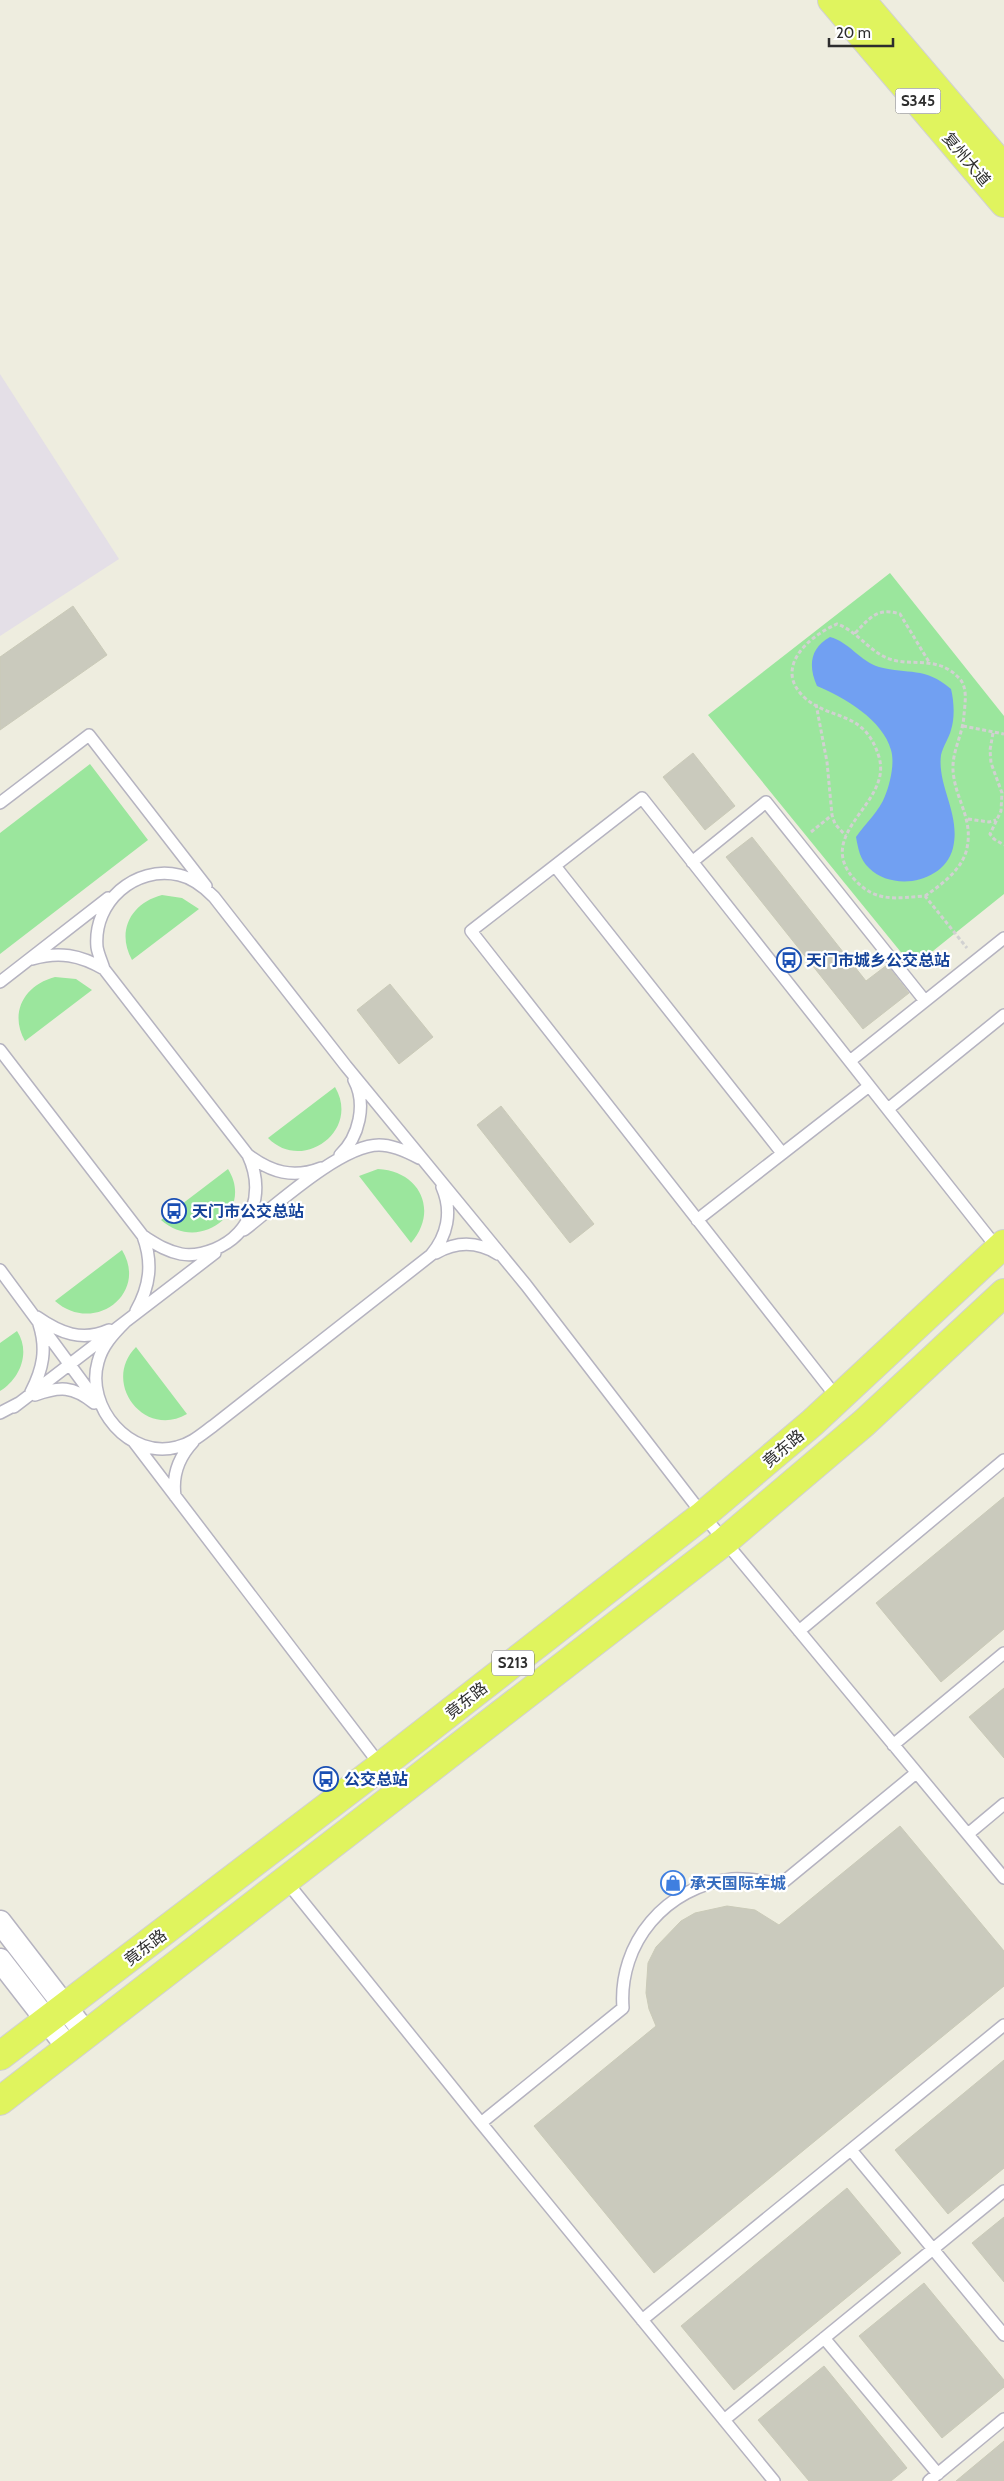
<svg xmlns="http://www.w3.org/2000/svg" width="1004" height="2481" font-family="Cabin,'Noto Sans SC',sans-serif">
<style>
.industrial{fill:#e4dfe7}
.green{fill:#9be69d}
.water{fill:#71a0f2}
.building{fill:#cacabd;stroke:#cacab8}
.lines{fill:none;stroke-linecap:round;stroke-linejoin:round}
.service-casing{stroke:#b5b3c0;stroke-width:14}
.minor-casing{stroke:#b5b3c0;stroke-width:25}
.primary-casing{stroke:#d1d1d1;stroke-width:30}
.path{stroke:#d1d1d1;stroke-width:3;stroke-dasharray:4 2.5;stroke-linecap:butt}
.service{stroke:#fff;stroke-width:11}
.minor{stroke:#fff;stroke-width:22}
.primary{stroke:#e0f45e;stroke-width:28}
.labels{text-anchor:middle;stroke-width:4.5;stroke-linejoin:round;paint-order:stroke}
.shield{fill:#fff;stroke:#6c6c6c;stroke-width:1}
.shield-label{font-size:15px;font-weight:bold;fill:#2d2d2d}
.street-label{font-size:16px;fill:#2d2d2d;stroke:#fff}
.transit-label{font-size:16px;font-weight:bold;fill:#164399;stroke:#fff;text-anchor:start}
.shop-label{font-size:16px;font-weight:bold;fill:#366cbe;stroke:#fff;text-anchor:start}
</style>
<rect width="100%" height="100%" fill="#eeeddf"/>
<path class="industrial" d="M 0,374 L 119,559 L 0,636 Z"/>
<path class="green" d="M 890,573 L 1004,716 L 1004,894 L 913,967 L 708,715 Z
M 90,764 L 148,840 L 0,954 L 0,833 Z
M 162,895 L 182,898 L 199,909 L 132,960 C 116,931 131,903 162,895 Z
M 55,977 L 76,979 L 92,990 L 25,1041 C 9,1013 24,985 55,977 Z
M 335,1087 C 361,1131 302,1173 268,1138 Z
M 228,1169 C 255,1212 199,1254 161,1220 Z
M 378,1169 C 420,1171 439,1211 411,1243 L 359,1176 Z
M 122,1250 C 149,1294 93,1335 55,1301 Z
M 17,1331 C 31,1352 20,1379 0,1391 L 0,1343 Z
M 136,1347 L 187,1414 C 144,1439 101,1382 136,1347 Z"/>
<path class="water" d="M 830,637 C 849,642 860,661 879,667 C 909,675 924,666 951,689 C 954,701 955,718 951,730 C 949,738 943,746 941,755 C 937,786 961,814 953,848 C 944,883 893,892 869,868 C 860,860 858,848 856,837 C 865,824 880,810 885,796 C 890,784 895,763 891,750 C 883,720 844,697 817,686 C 808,666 810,648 830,637 Z"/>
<path class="building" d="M 73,606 L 107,655 L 0,730 L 0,657 Z
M 693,753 L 735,806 L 705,830 L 663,777 Z
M 752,837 L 866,981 L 887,965 L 909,993 L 863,1029 L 726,857 Z
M 390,984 L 433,1037 L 399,1064 L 357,1010 Z
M 501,1106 L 594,1224 L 570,1243 L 477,1125 Z
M 1004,1497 L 1004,1629 L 941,1682 L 876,1603 Z
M 1004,1688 L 1004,1758 L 969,1717 Z
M 900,1826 L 1004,1951 L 1004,1986 L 654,2273 L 534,2126 L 656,2026 L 649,2009 L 646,1993 L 648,1963 L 656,1947 L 681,1921 L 695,1913 L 727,1906 L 755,1910 L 779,1925 Z
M 1004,2060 L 1004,2168 L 948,2214 L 895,2150 Z
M 847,2188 L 901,2253 L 734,2390 L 681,2326 Z
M 1004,2217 L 1004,2282 L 972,2243 Z
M 924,2283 L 1004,2380 L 1004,2387 L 942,2438 L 859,2336 Z
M 824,2366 L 907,2468 L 891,2481 L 809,2481 L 758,2420 Z
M 1004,2441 L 1004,2481 L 956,2481 Z"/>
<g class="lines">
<defs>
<path id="service" d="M 0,803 L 89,735 L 206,886
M 692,862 L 766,802 L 925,1001
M 555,866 L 782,1153
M 32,959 C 59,951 80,955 104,969
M 0,982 L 108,898
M 0,1050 L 143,1236 C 156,1244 166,1251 181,1254 C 192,1256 205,1253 215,1249 C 253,1233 265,1191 248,1155 L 104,969 C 102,962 98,954 97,947 C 93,902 135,865 179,875 C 193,878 204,887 214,897 L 346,1066 L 526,1285 L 703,1515 L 1004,1878
M 850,1061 L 1004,938
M 888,1109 L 1004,1015
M 248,1155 C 271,1172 293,1179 321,1168
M 340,1155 C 359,1137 367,1104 354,1080
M 697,1220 L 869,1086
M 244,1230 C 275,1206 341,1145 379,1145 C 393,1145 406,1151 419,1158
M 436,1253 C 457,1241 477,1241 498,1254
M 0,1270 L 98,1403
M 136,1311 C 150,1286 153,1263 143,1236
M 37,1317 C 60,1333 82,1342 109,1330
M 125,1322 C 113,1334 102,1346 98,1362 C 85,1407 130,1460 177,1447 C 191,1444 202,1434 213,1426 L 431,1255 C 447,1236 453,1212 442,1187
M 31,1392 C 43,1369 47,1349 39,1324
M 35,1395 C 60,1386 73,1386 94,1403
M 838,1399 L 471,931 L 642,798 L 998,1249
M 14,1407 L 215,1253
M 0,1413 L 19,1403
M 134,1442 L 400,1791
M 175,1496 C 172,1475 179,1457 193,1442
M 799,1631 L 1004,1460
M 893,1745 L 1004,1653
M 968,1834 L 1004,1804
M 286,1881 L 481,2123
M 851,2150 L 1004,2335
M 642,2320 L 1004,2025
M 824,2338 L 938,2474
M 724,2420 L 1004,2191
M 774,2481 L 481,2123 L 623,2008 C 618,1943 666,1886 732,1879 C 748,1878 765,1881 781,1884 L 916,1773
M 929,2481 L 1004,2419"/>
<path id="minor" d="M 0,1922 L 87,2035
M 0,1960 L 69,2049"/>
<path id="primary" d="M 832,0 L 1004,203
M 861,0 L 1004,168
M 0,2056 L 381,1766 L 703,1515 L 812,1423 L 1004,1244
M 0,2101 L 725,1541 L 864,1423 L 1004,1293"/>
</defs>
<use href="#service" class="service-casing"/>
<use href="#minor" class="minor-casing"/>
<use href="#primary" class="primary-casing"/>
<path class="path" d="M 855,633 C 870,618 877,607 900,614 L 929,662
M 816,704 L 827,762 L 832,815 L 835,824 L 846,836
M 963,726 L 1004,734
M 993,733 L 990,750 L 991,763 L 1002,793 L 1001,811 L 990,834 L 994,839 L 1004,845
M 968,819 L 989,822 L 996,820
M 811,832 L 832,815
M 925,896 C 941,885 960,871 966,852 C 975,819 955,801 953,770 C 952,751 963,734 964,715 C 965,703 968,687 959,678 C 936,654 911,668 887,658 C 868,650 857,631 837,624 C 809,636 772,668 805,698 C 831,721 865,710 879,757 C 893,804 812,833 855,880 C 876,903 897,898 925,896 L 967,948"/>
<use href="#service" class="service"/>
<use href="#minor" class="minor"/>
<use href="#primary" class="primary"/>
</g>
<defs>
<symbol id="bus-ring" viewBox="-11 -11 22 22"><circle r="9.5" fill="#fff" stroke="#1a4fb4" stroke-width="1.5"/><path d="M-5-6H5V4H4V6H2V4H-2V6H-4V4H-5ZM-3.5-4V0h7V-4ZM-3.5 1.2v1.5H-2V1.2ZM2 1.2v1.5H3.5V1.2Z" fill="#1a4fb4"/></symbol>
<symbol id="shop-ring" viewBox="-11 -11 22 22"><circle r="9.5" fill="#fff" stroke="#3f7fe0" stroke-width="1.5"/><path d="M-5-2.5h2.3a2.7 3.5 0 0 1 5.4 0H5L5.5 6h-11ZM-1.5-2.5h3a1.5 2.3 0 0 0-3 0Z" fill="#3f7fe0"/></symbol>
</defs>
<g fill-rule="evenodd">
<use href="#bus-ring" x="775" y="946" width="28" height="28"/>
<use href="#bus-ring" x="160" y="1197" width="28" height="28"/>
<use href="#bus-ring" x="312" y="1765" width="28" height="28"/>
<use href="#shop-ring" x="659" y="1869" width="28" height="28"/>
</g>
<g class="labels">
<g class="shield">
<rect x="895.5" y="88.5" width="45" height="25" rx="4"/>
<rect x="492" y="1650.5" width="42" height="25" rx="4"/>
</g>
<g class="shield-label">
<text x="918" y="106">S345</text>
<text x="513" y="1668">S213</text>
</g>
<g class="street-label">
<text transform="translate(967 159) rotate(50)" y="6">复州大道</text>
<text transform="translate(783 1448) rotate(-40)" y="6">竟东路</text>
<text transform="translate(466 1700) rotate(-38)" y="6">竟东路</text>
<text transform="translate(145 1947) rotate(-37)" y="6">竟东路</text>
</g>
<g class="transit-label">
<text x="806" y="966">天门市城乡公交总站</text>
<text x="192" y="1217">天门市公交总站</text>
<text x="344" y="1785">公交总站</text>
</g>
<g class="shop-label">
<text x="690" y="1889">承天国际车城</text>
</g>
</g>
<path d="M829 38v8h64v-8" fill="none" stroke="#2d2d2d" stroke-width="2.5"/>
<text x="836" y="38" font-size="15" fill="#2d2d2d" stroke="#ffffff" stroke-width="4" paint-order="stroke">20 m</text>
</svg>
